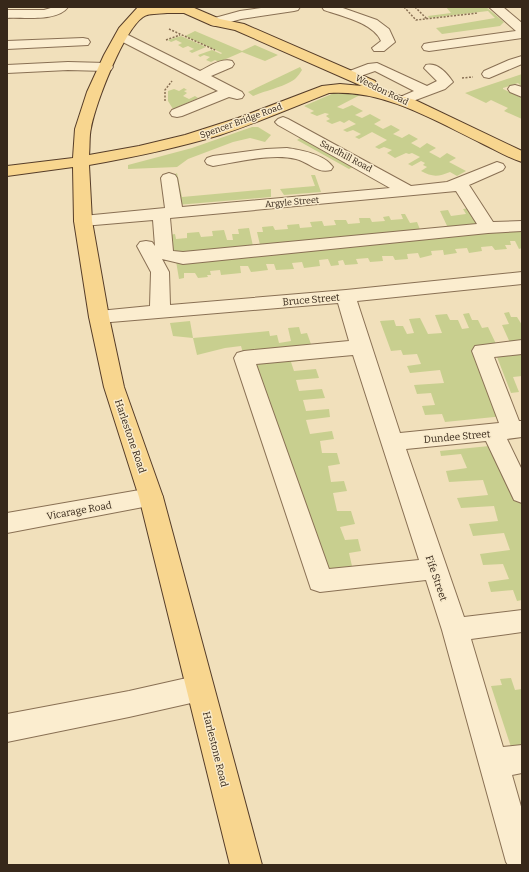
<svg xmlns="http://www.w3.org/2000/svg" width="529" height="872" font-family="Bitter,serif">
<style>
.green{fill:#c8cf8f}
.lines{fill:none;stroke-linecap:round;stroke-linejoin:round}
.minor-casing{stroke:#897054;stroke-width:2}
.major-casing{stroke:#563d29;stroke-width:2}
.path{stroke:#897054;stroke-width:1.5;stroke-dasharray:2 1.5;stroke-linecap:butt}
.minor{fill:#fbedcf;fill-rule:evenodd}
.major{fill:#f8d68f;fill-rule:evenodd}
.labels{text-anchor:middle;stroke-width:3;stroke-linejoin:round;paint-order:stroke}
.far-street-label{font-size:9px;fill:#37281a;stroke:#f8eacb}
.street-label{font-size:10px;fill:#37281a;stroke:#f8eacb}
</style>
<rect width="100%" height="100%" fill="#f1e0bb"/>
<path class="green" d="M 446,7 L 486,7 L 504,22 L 500,26 L 442,34 L 436,28 L 495,18 L 488,11 L 429,18 L 428,16 L 451,13 Z
M 195,31 L 242,51 L 255,45 L 278,55 L 265,61 L 242,52 L 219,62 L 215,60 L 211,62 L 206,60 L 210,57 L 204,55 L 200,57 L 198,55 L 212,50 L 221,54 L 222,53 L 185,36 Z
M 181,36 L 206,47 L 192,53 L 189,51 L 194,49 L 188,46 L 183,48 L 178,45 L 182,43 L 176,40 L 171,42 L 168,40 Z
M 300,67 L 302,70 C 300,73 298,76 296,78 C 288,86 264,91 253,96 L 248,92 Z
M 522,74 L 522,87 L 518,83 L 503,88 L 503,89 L 522,98 L 522,119 L 504,111 L 508,108 L 491,100 L 486,103 L 465,93 Z
M 184,88 L 187,90 L 184,91 L 187,93 L 183,96 L 189,99 L 195,96 L 198,98 L 173,109 L 168,101 L 168,91 L 174,89 L 179,91 Z
M 347,92 L 360,95 L 337,107 L 343,109 L 352,105 L 363,111 L 355,115 L 362,118 L 370,114 L 381,120 L 374,124 L 383,129 L 391,125 L 400,130 L 393,134 L 402,138 L 409,134 L 418,139 L 411,143 L 420,148 L 427,143 L 436,148 L 429,152 L 440,158 L 447,153 L 456,158 L 449,162 L 466,171 L 457,176 L 450,172 C 438,177 432,177 421,171 L 427,167 L 423,165 L 425,163 L 421,161 L 412,166 L 408,164 L 420,157 L 412,153 L 409,154 L 406,153 L 395,158 L 387,153 L 392,150 L 384,147 L 379,149 L 375,147 L 387,140 L 372,132 L 359,139 L 355,137 L 361,134 L 353,130 L 347,132 L 343,130 L 356,124 L 349,120 L 344,123 L 340,121 L 332,124 L 326,121 L 330,119 L 326,116 L 329,114 L 325,113 L 317,116 L 310,113 L 314,111 L 304,106 L 334,93 Z
M 252,127 L 258,127 L 271,135 L 265,142 L 250,138 L 233,142 L 188,159 L 177,167 L 128,169 L 128,165 L 192,148 Z
M 300,138 L 353,167 L 349,169 L 297,140 Z
M 177,173 L 182,197 L 271,189 L 271,197 L 177,205 L 173,176 Z
M 311,175 L 315,175 L 321,192 L 284,195 L 280,189 L 315,186 Z
M 470,208 L 479,223 L 477,227 L 449,230 L 440,211 L 448,210 L 451,216 L 466,214 L 463,209 Z
M 401,214 L 405,214 L 410,223 L 417,222 L 421,232 L 260,245 L 257,232 L 263,232 L 262,227 L 273,226 L 275,230 L 288,229 L 287,225 L 299,224 L 300,228 L 312,227 L 310,222 L 322,221 L 324,226 L 336,225 L 334,220 L 346,220 L 348,224 L 360,223 L 359,218 L 370,218 L 372,222 L 385,221 L 383,217 L 389,216 L 391,220 L 403,219 Z
M 249,228 L 253,246 L 196,251 L 181,255 L 171,251 L 169,235 L 175,234 L 176,239 L 187,238 L 187,233 L 199,232 L 201,237 L 213,236 L 212,231 L 224,230 L 227,240 L 233,240 L 232,234 L 239,234 L 238,229 Z
M 522,228 L 522,248 L 519,249 L 515,241 L 510,241 L 511,245 L 505,245 L 507,249 L 495,250 L 492,246 L 481,247 L 482,251 L 469,253 L 467,248 L 455,249 L 457,253 L 444,255 L 443,250 L 431,251 L 432,255 L 420,258 L 418,253 L 407,254 L 408,259 L 395,260 L 393,256 L 382,256 L 383,261 L 370,262 L 368,258 L 356,259 L 358,264 L 345,265 L 343,260 L 338,261 L 339,265 L 331,266 L 328,259 L 319,260 L 320,266 L 304,268 L 302,262 L 292,263 L 294,269 L 276,270 L 274,264 L 266,264 L 268,270 L 251,272 L 248,266 L 240,266 L 241,273 L 221,275 L 220,270 L 210,271 L 211,275 L 207,275 L 208,277 L 198,278 L 195,273 L 184,273 L 184,278 L 179,279 L 176,261 Z
M 509,312 L 511,317 L 517,317 L 522,325 L 522,344 L 511,345 L 502,325 L 509,324 L 504,313 Z
M 469,313 L 472,320 L 478,320 L 482,328 L 488,327 L 497,346 L 478,348 L 504,416 L 445,422 L 442,414 L 425,415 L 422,406 L 435,405 L 431,393 L 417,394 L 414,385 L 444,383 L 440,370 L 410,373 L 407,366 L 421,364 L 417,354 L 403,355 L 401,350 L 391,351 L 380,321 L 394,320 L 396,326 L 403,326 L 407,334 L 414,333 L 409,319 L 420,318 L 428,334 L 442,333 L 435,315 L 447,314 L 450,320 L 458,320 L 462,329 L 469,328 L 463,314 Z
M 190,321 L 193,338 L 269,331 L 270,336 L 277,335 L 279,343 L 291,341 L 288,328 L 299,327 L 301,334 L 307,333 L 312,347 L 243,353 L 241,346 L 225,348 L 197,355 L 193,338 L 173,336 L 170,323 Z
M 522,352 L 522,376 L 513,377 L 519,392 L 511,393 L 497,357 Z
M 312,355 L 313,359 L 291,362 L 294,371 L 316,369 L 319,378 L 296,380 L 299,391 L 322,389 L 325,398 L 303,400 L 306,411 L 329,409 L 330,417 L 306,420 L 310,434 L 332,431 L 334,439 L 320,441 L 322,453 L 337,453 L 340,464 L 328,466 L 331,482 L 344,481 L 347,491 L 333,493 L 337,511 L 351,511 L 355,524 L 340,527 L 345,540 L 358,539 L 361,551 L 349,553 L 352,566 L 365,565 L 367,571 L 323,576 L 249,362 Z
M 499,445 L 522,501 L 522,600 L 517,601 L 513,590 L 491,592 L 488,582 L 509,579 L 503,564 L 483,565 L 480,554 L 510,550 L 504,533 L 473,536 L 469,524 L 498,521 L 494,506 L 461,508 L 457,498 L 488,495 L 483,480 L 449,482 L 446,471 L 467,468 L 461,454 L 441,456 L 440,451 Z
M 511,678 L 515,690 L 522,689 L 522,749 L 512,750 L 491,686 L 502,685 L 500,679 Z"/>
<g class="lines">
<defs>
<path id="minor" d="M 54,7 L 68,7 C 58,22 23,17 7,18 L 7,10 L 44,10 Z
M 268,7 L 300,7 L 298,10 L 294,11 L 241,19 L 216,26 L 211,25 L 210,22 L 211,19 L 240,11 Z
M 322,7 L 340,7 L 377,20 L 389,29 L 395,42 L 384,51 L 374,51 L 372,48 L 381,41 C 374,23 341,16 324,10 Z
M 489,7 L 503,7 L 522,23 L 522,38 L 429,51 L 424,50 L 422,47 L 424,44 L 429,43 L 516,31 Z
M 122,32 L 200,71 C 210,66 221,58 232,61 L 234,64 L 232,67 L 211,76 L 242,92 L 244,95 L 242,98 L 237,99 L 229,97 L 182,116 L 177,117 L 172,116 L 170,113 L 172,110 L 218,91 L 117,39 L 115,36 L 117,33 Z
M 83,38 L 88,39 L 90,42 L 88,45 L 7,49 L 7,41 Z
M 522,56 L 522,64 L 489,78 L 484,77 L 482,74 L 484,71 L 509,60 Z
M 68,62 L 106,63 L 111,64 L 113,67 L 111,70 L 106,71 L 68,70 L 7,73 L 7,65 Z
M 377,63 L 427,86 L 437,81 L 424,68 L 426,65 C 437,62 447,73 453,82 L 445,89 L 405,104 L 400,103 L 398,100 L 400,97 L 414,91 L 375,71 L 352,79 L 347,78 L 345,75 L 347,72 L 368,64 Z
M 515,85 L 522,87 L 522,97 L 510,92 L 508,89 L 510,86 Z
M 283,117 L 288,119 L 411,186 L 447,182 L 497,162 L 503,164 L 505,167 L 503,170 L 469,185 L 493,222 L 522,221 L 522,231 L 488,233 L 183,264 L 162,259 L 169,272 L 170,305 L 346,290 L 522,272 L 522,284 L 357,301 L 400,433 L 499,423 L 472,351 L 475,346 L 522,340 L 522,354 L 494,357 L 519,421 L 522,421 L 522,437 L 507,439 L 522,470 L 522,503 L 514,500 L 486,441 L 406,449 L 464,617 L 522,610 L 522,632 L 471,639 L 503,747 L 522,745 L 522,773 L 512,775 L 522,810 L 522,865 L 508,865 L 506,862 L 442,630 L 426,580 L 320,592 L 311,589 L 234,358 L 237,353 L 244,351 L 349,341 L 338,303 L 99,323 L 92,321 L 89,317 L 92,313 L 99,311 L 150,306 L 151,272 L 137,246 L 140,242 L 146,241 L 152,242 L 155,246 L 153,220 L 83,226 L 77,225 L 74,221 L 77,217 L 83,216 L 165,208 L 161,178 L 163,175 L 169,173 L 175,175 L 177,178 L 182,207 L 390,188 L 278,125 L 275,122 L 278,119 ZM 456,191 L 477,224 L 183,252 L 173,251 L 170,218 ZM 353,355 L 419,560 L 329,569 L 256,364 Z
M 287,148 C 301,150 324,154 333,167 L 331,170 C 317,174 309,162 296,159 C 272,153 238,162 213,166 L 207,164 L 205,161 L 207,158 L 213,156 L 266,149 Z
M 151,488 L 159,490 L 163,497 L 159,504 L 7,533 L 7,513 Z
M 200,675 L 210,679 L 214,688 L 210,697 L 200,701 L 129,717 L 7,742 L 7,714 L 129,691 Z"/>
<path id="major" d="M 138,7 L 192,7 L 220,19 L 244,24 L 375,81 L 377,84 L 372,88 L 415,100 L 522,151 L 522,162 C 508,158 494,149 481,143 C 434,120 383,89 329,93 C 293,107 257,123 220,135 C 177,148 134,157 89,165 L 92,221 L 109,317 L 124,387 L 163,497 L 262,865 L 230,865 L 139,497 L 104,387 L 89,317 L 74,221 L 73,167 L 7,176 L 7,166 L 73,158 L 75,129 L 87,92 L 104,55 L 119,28 ZM 167,13 L 184,13 L 211,25 L 235,30 L 362,86 L 340,84 L 322,86 L 238,118 L 185,135 L 139,146 L 89,155 C 90,146 89,136 91,128 C 96,103 123,31 143,17 C 148,13 160,14 167,13 Z"/>
</defs>
<use href="#minor" class="minor-casing"/>
<use href="#major" class="major-casing"/>
<path class="path" d="M 404,7 L 416,20 L 478,13
M 415,7 L 427,19
M 169,29 L 215,50
M 166,40 L 180,35
M 462,78 L 473,77
M 165,101 L 165,90 L 172,81"/>
<use href="#minor" class="minor"/>
<use href="#major" class="major"/>
</g>
<g class="labels">
<g class="far-street-label">
<text transform="translate(382 90) rotate(26)" y="3">Weedon Road</text>
<text transform="translate(241 121) rotate(-20)" y="3">Spencer Bridge Road</text>
<text transform="translate(346 156) rotate(28)" y="3">Sandhill Road</text>
<text transform="translate(292 202) rotate(-5)" y="3">Argyle Street</text>
</g>
<g class="street-label">
<text transform="translate(311 299) rotate(-5)" y="4">Bruce Street</text>
<text transform="translate(131 436) rotate(71)" y="4">Harlestone Road</text>
<text transform="translate(457 436) rotate(-5)" y="4">Dundee Street</text>
<text transform="translate(79 510) rotate(-10)" y="4">Vicarage Road</text>
<text transform="translate(437 578) rotate(71)" y="4">Fife Street</text>
<text transform="translate(216 749) rotate(76)" y="4">Harlestone Road</text>
</g>
</g>
<rect width="529" height="872" fill="none" stroke="#37281a" stroke-width="16"/>
</svg>
